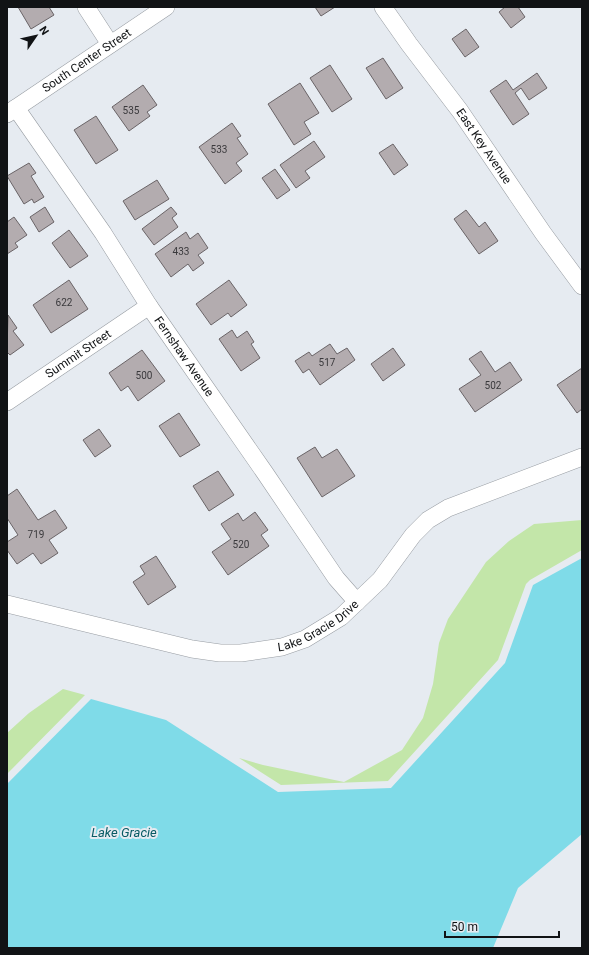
<svg xmlns="http://www.w3.org/2000/svg" width="589" height="955" font-family="Roboto,sans-serif">
<style>
.green{fill:#c3e6a9}
.water{fill:#7fdbe8}
.building{fill:#b3acaf;stroke:#6a6467}
.lines{fill:none;stroke-linecap:round;stroke-linejoin:round}
.minor-casing{stroke:#989da3;stroke-width:18}
.minor{stroke:#fff;stroke-width:17}
.labels{text-anchor:middle;stroke-width:4;stroke-linejoin:round;paint-order:stroke}
.number-label{font-size:10px;fill:#3a393c}
.street-label{font-size:12px;fill:#111315;stroke:#e6ebf1}
.water-label{font-size:13px;font-style:italic;fill:#085b64;stroke:#e6ebf1}
</style>
<rect width="100%" height="100%" fill="#e6ebf1"/>
<path class="green" d="M 582,520 L 582,550 L 530,580 L 526,584 L 498,660 L 388,781 L 281,785 L 239,758 L 263,765 L 344,782 L 402,750 L 423,718 L 433,684 L 439,643 L 448,619 L 486,562 L 509,541 L 534,524 Z
M 63,689 L 85,695 L 7,774 L 7,733 L 29,713 Z"/>
<path class="water" d="M 582,558 L 582,834 L 518,888 L 493,948 L 7,948 L 7,784 L 91,699 L 166,720 L 278,792 L 391,788 L 505,663 L 533,585 Z"/>
<path class="building" d="M 18,7 L 49,7 L 54,15 L 31,29 Z
M 315,7 L 335,7 L 321,16 Z
M 505,7 L 518,7 L 525,17 L 511,28 L 499,12 Z
M 466,29 L 479,47 L 465,57 L 452,39 Z
M 383,58 L 403,88 L 386,99 L 366,68 Z
M 330,65 L 352,99 L 332,112 L 310,78 Z
M 537,73 L 547,88 L 529,100 L 521,88 L 515,93 L 529,114 L 513,125 L 490,91 L 506,80 L 513,90 Z
M 300,83 L 319,113 L 304,122 L 311,134 L 294,145 L 268,104 Z
M 143,85 L 157,105 L 147,112 L 150,116 L 129,131 L 112,107 Z
M 96,116 L 118,150 L 96,164 L 74,130 Z
M 232,123 L 241,136 L 237,138 L 248,154 L 236,163 L 242,171 L 225,184 L 199,147 Z
M 314,141 L 325,157 L 305,171 L 310,178 L 296,188 L 280,165 Z
M 393,144 L 408,165 L 394,175 L 379,153 Z
M 29,163 L 36,173 L 31,176 L 44,197 L 34,203 L 32,199 L 24,204 L 7,176 Z
M 275,169 L 290,190 L 277,199 L 262,178 Z
M 157,180 L 169,199 L 135,220 L 123,201 Z
M 45,207 L 54,222 L 39,232 L 30,217 Z
M 171,207 L 177,214 L 172,218 L 178,227 L 154,245 L 142,229 Z
M 466,210 L 479,227 L 485,222 L 498,241 L 479,254 L 454,219 Z
M 14,217 L 27,235 L 15,243 L 18,247 L 7,254 L 7,222 Z
M 69,230 L 88,256 L 70,268 L 52,243 Z
M 186,232 L 190,239 L 198,233 L 208,248 L 198,255 L 204,263 L 193,271 L 188,264 L 171,277 L 155,254 Z
M 69,280 L 88,309 L 51,333 L 33,305 Z
M 229,280 L 247,305 L 231,317 L 228,313 L 211,325 L 196,304 Z
M 8,315 L 17,328 L 13,331 L 24,345 L 10,355 L 7,352 Z
M 232,330 L 237,338 L 247,331 L 254,342 L 251,344 L 260,358 L 241,371 L 219,339 Z
M 330,344 L 337,354 L 347,348 L 355,360 L 320,385 L 309,369 L 303,373 L 295,361 L 309,352 L 312,356 Z
M 393,348 L 405,365 L 383,381 L 371,364 Z
M 142,350 L 165,381 L 138,401 L 128,386 L 121,391 L 109,373 Z
M 481,351 L 495,372 L 510,362 L 522,380 L 475,412 L 459,389 L 481,375 L 469,359 Z
M 582,368 L 582,409 L 577,413 L 557,385 Z
M 179,413 L 200,445 L 180,457 L 159,426 Z
M 99,429 L 111,446 L 95,457 L 83,440 Z
M 315,447 L 322,458 L 337,449 L 355,476 L 322,497 L 297,458 Z
M 218,471 L 234,495 L 209,511 L 193,486 Z
M 17,489 L 38,520 L 55,510 L 67,528 L 49,540 L 58,553 L 41,564 L 33,553 L 17,564 L 7,550 L 7,542 L 18,535 L 7,518 L 7,496 Z
M 255,512 L 268,530 L 261,535 L 269,546 L 228,575 L 212,552 L 231,539 L 221,524 L 238,513 L 243,521 Z
M 156,556 L 176,587 L 148,605 L 133,582 L 145,574 L 140,566 Z"/>
<g class="lines">
<defs>
<g id="minor">
<path d="M 86,7 L 110,44"/>
<path id="s1" d="M 383,7 L 409,44 L 460,111 L 543,233 L 582,286"/>
<path id="s2" d="M 16,108 L 103,233 L 149,306 L 265,473 L 336,578 L 357,602"/>
<path id="s3" d="M 7,114 L 166,7"/>
<path id="s4" d="M 7,402 L 149,306"/>
<path id="s5" d="M 7,604 L 192,649 L 220,653 L 241,653 L 282,647 L 305,639 L 341,617 L 380,580 L 413,535 L 428,520 L 448,508 L 582,457"/>
</g>
</defs>
<use href="#minor" class="minor-casing"/>
<use href="#minor" class="minor"/>
</g>
<g class="labels">
<g class="number-label">
<text x="131" y="114">535</text>
<text x="219" y="153">533</text>
<text x="181" y="255">433</text>
<text x="64" y="306">622</text>
<text x="327" y="366">517</text>
<text x="144" y="379">500</text>
<text x="493" y="389">502</text>
<text x="36" y="538">719</text>
<text x="241" y="548">520</text>
</g>
<g class="street-label">
<text dy="4" stroke="none"><textPath href="#s3" startOffset="96">South Center Street</textPath></text>
<text dy="4" stroke="none"><textPath href="#s1" startOffset="172">East Key Avenue</textPath></text>
<text dy="4" stroke="none"><textPath href="#s4" startOffset="86">Summit Street</textPath></text>
<text dy="4" stroke="none"><textPath href="#s2" startOffset="300">Fernshaw Avenue</textPath></text>
<text dy="4" stroke="none"><textPath href="#s5" startOffset="323">Lake Gracie Drive</textPath></text>
</g>
<g class="water-label">
<text x="124" y="837">Lake Gracie</text>
</g>
</g>
<rect width="589" height="955" fill="none" stroke="#111315" stroke-width="16"/>
<g transform="translate(36 36) rotate(56)" stroke="#e6ebf1" stroke-width="3" paint-order="stroke">
<path d="M0-3L7 15L0 10L-7 15Z" fill="#111315"/>
<text y="-6" font-size="11" font-weight="bold" text-anchor="middle" fill="#111315">N</text>
</g>
<path d="M445 931v6h114v-6" fill="none" stroke="#111315" stroke-width="2"/>
<text x="451" y="931" font-size="12" fill="#111315" stroke="#e6ebf1" stroke-width="3" paint-order="stroke">50 m</text>
</svg>
